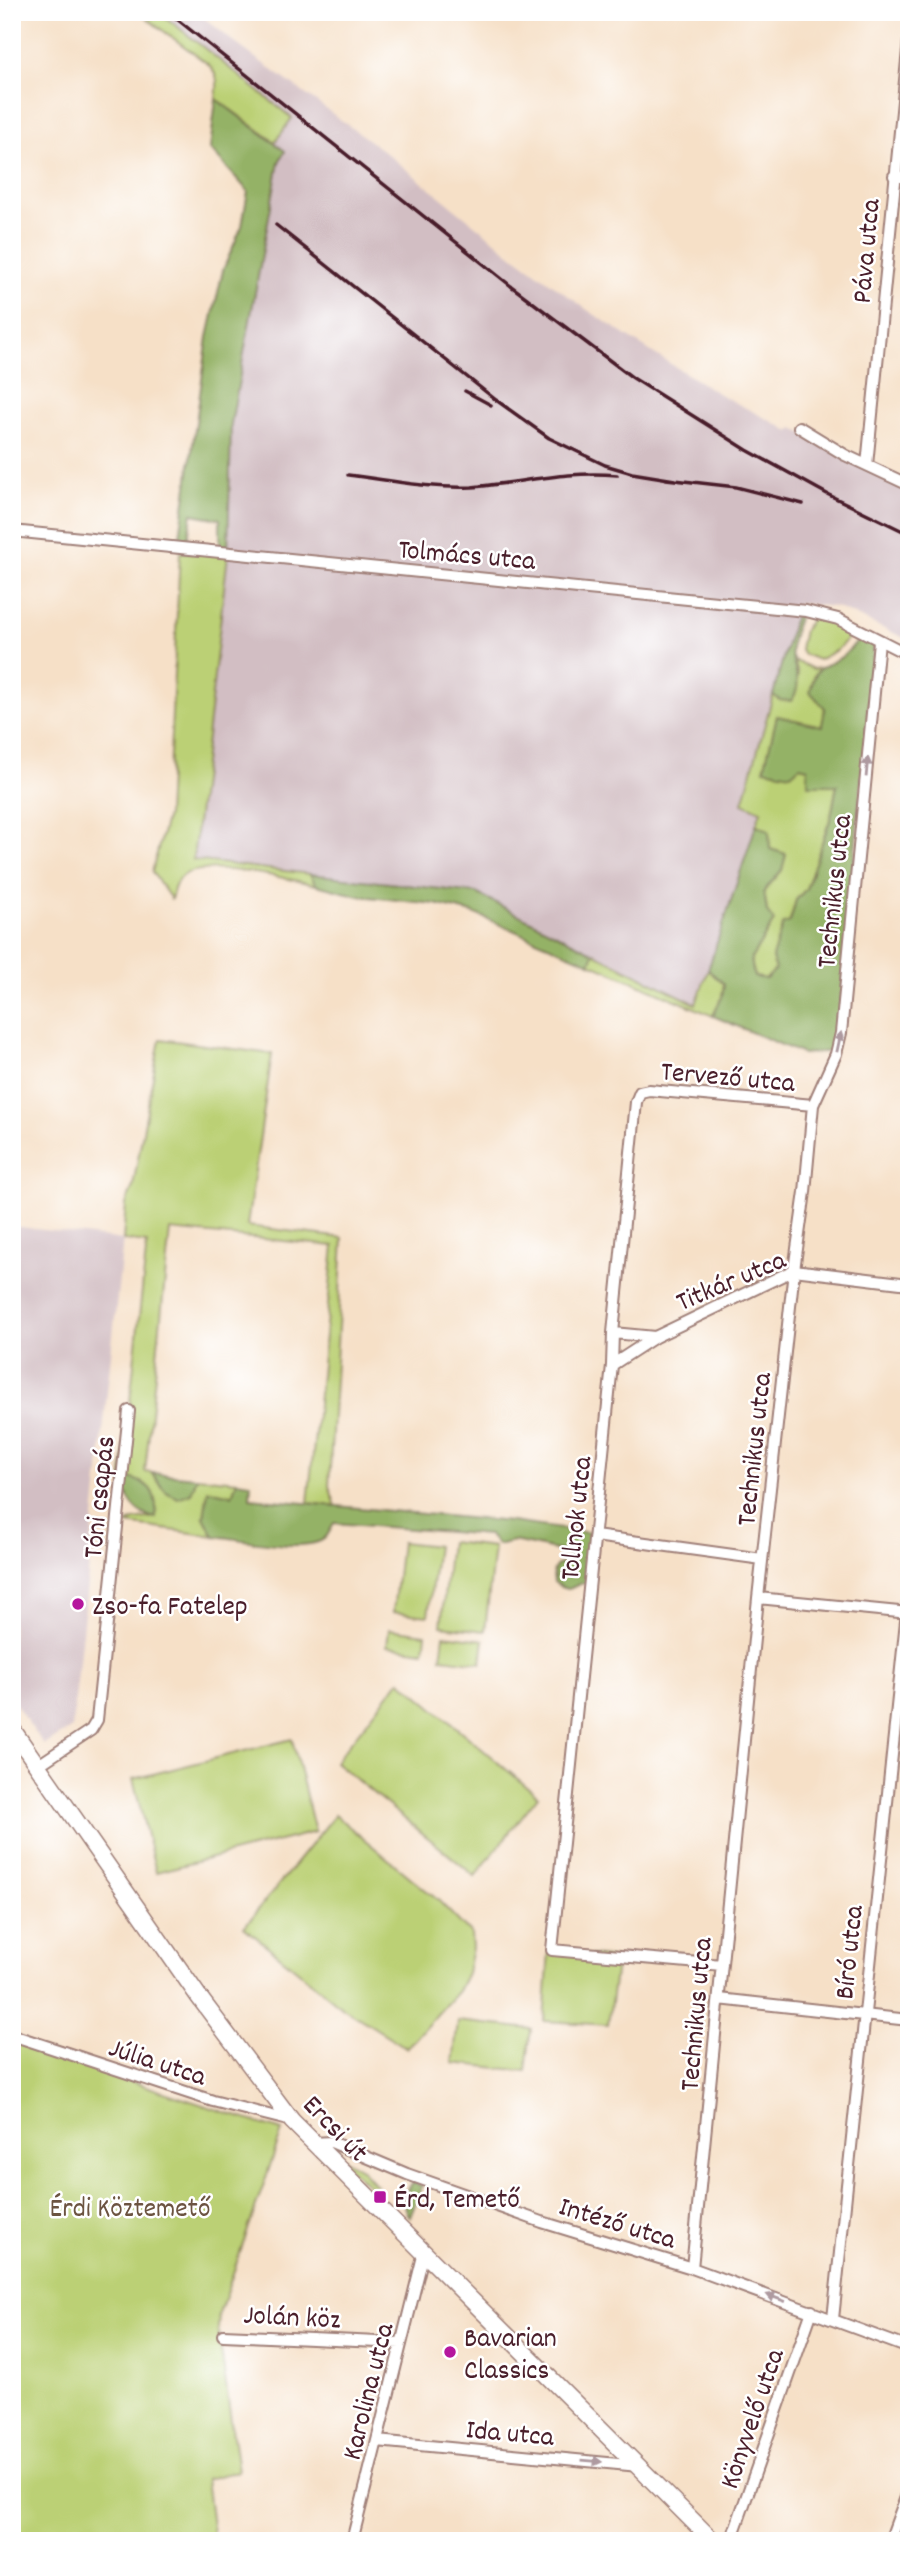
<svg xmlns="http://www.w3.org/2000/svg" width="921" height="2553" font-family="Dekko,sans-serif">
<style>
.industrial{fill:#d2bec3}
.green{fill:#bbd074;stroke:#827850;stroke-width:2}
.forest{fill:#94b266;stroke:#6f6848;stroke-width:2}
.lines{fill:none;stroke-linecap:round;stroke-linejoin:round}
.street-casing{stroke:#a08079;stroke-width:14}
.secondary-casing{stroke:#a08079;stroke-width:19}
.street{stroke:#fff;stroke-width:10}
.secondary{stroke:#fff;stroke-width:16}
.rail{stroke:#4a1f2b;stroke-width:3.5}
.oneway{fill:#ae9aa0}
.poi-dot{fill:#b5179e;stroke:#fff;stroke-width:2.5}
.labels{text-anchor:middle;stroke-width:5;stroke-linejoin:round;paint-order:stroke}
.street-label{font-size:28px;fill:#4a1f2b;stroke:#fff}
.poi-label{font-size:28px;fill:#4a1f2b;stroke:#fff;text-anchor:start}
.park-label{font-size:28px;fill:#6c5441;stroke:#fff}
</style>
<rect width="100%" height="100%" fill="#fff"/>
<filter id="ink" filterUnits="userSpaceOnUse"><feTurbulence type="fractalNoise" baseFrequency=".0143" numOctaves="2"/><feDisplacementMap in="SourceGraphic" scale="14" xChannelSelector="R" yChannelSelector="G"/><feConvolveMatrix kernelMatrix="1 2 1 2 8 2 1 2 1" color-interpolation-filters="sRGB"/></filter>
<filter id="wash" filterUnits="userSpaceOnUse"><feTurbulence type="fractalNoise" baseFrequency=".00686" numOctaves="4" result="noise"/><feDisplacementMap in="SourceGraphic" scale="28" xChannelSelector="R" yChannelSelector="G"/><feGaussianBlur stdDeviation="1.57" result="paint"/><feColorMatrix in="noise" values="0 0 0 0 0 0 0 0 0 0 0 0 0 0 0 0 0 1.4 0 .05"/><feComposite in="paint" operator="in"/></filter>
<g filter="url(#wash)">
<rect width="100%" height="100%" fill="#f6e0c7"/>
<path class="industrial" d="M 159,12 L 197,12 L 235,43 L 381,149 L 514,256 L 586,309 L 653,353 L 721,395 L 790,431 L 793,428 L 909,491 L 909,640 L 836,607 L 798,603 L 743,803 L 761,811 L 697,1004 L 476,893 L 192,860 L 227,566 L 231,424 L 279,162 L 285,151 L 275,142 L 292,118 Z
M 12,1226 L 123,1240 L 72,1728 L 44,1745 L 12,1699 Z"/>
<path class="green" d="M 138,12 L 159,12 L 292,118 L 275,142 L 216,99 C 218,84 219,76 208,64 Z
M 180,552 L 228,554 L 193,860 L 310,874 L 316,885 C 290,879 196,857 179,879 C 175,883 173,893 171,899 L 152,872 L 167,815 Z
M 813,616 L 835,623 L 850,631 L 851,635 L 837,650 L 818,660 L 803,654 L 800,649 L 804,630 Z
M 794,660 L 813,669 L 820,668 L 814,676 L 818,698 L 825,708 L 822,726 L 800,766 L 808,768 L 809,785 L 837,785 L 831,817 L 806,889 L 796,900 L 776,970 L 766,979 L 754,977 L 751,959 L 759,941 L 767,912 L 764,891 L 782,870 L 785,854 L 769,849 L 763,827 L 756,825 L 761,811 L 743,803 L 773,695 L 780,700 L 798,675 Z
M 594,953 L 696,1004 L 708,970 L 724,984 L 722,997 L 713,1016 L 590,963 Z
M 160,1039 L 272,1054 L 247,1226 L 343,1238 L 329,1486 L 336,1506 L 308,1503 L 334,1246 L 170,1230 L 145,1472 L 152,1473 L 166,1492 L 191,1493 L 197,1477 L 237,1481 L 233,1495 L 224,1495 L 204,1517 L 214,1536 L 126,1524 L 134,1520 L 155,1517 L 122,1476 L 147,1243 L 123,1240 L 126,1204 L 133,1186 Z
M 401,1542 L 437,1546 L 428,1616 L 393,1612 Z
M 450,1542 L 494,1547 L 485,1631 L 441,1626 Z
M 389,1629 L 426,1634 L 424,1651 L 387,1646 Z
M 444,1635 L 484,1640 L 481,1663 L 441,1658 Z
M 400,1680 L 538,1796 L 475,1876 L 335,1762 Z
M 292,1739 L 315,1832 L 156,1872 L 133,1779 Z
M 335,1815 L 439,1901 L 471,1934 L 472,1948 L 467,1973 L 458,1991 L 407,2048 L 343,2008 L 244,1927 Z
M 549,1951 L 617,1958 L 608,2025 L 544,2021 Z
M 458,2021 L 531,2029 L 526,2071 L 453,2063 Z
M 12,2038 L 88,2067 L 282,2131 L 219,2314 L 218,2328 L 238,2471 L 206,2479 L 214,2541 L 12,2541 Z
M 344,2159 L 361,2169 L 380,2190 L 374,2189 L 344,2165 Z"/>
<path class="forest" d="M 216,99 L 285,151 L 279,162 L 231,424 L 228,554 L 220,553 L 220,519 L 192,514 L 186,549 L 182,549 L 180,536 L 208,337 L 223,270 L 242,226 L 248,191 L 210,149 Z
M 795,614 L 799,615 C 796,626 790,640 791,653 C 794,670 804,685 791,701 L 780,700 L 773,695 Z
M 862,639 L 874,645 L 838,1033 L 833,1051 L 803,1054 L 713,1016 L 722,997 L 724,984 L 708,970 L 756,825 L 769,830 L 770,849 L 786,854 L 782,870 L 764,891 L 767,912 L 774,921 L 751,959 L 754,977 L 766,979 L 775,970 L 772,957 L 783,924 L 790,922 L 796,900 L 806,889 L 831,817 L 837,785 L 808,785 L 808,768 L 800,766 L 791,774 L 764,769 L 777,716 L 822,726 L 825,708 L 810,692 C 812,685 813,675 819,670 C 826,664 837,661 844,655 C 851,649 854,642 862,639 Z
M 310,874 L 476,893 L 594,953 L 590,963 L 473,913 L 435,904 L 359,896 L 316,885 Z
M 152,1473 L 196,1477 L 197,1477 L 191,1493 L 178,1498 L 166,1492 Z
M 122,1476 C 148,1482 158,1488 156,1518 C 133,1515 125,1496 122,1476 Z
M 237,1481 L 251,1483 L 250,1498 L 511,1522 L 591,1533 L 586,1583 C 570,1583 574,1597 554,1582 L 553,1572 L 556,1566 L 567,1561 L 569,1554 L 565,1552 L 513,1541 L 498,1545 L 488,1535 L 334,1523 C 331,1527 329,1535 325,1538 C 308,1554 237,1538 214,1536 L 204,1517 L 208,1490 L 232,1495 Z
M 414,2182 L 422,2186 L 410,2217 C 402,2204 403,2196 411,2183 Z"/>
</g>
<g filter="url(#ink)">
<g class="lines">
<defs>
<path id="street" d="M 894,176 L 909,178
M 799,427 L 845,455 L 909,485
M 867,465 L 909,40
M 12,531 C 277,559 542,582 806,611 L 838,619 L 909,655
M 655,1337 L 794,1270 L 909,1284
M 612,1365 L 655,1337 L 613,1333
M 595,1536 L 762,1559
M 758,1598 L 909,1613
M 37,1766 L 91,1730 L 97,1720 L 129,1411
M 722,1965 L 552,1950 L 612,1365 L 613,1333 L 636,1102 L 640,1092 L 649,1090 L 813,1105
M 719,1999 L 909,2020
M 12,2035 L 213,2101 L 292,2121
M 314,2143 L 331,2142 L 407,2174 L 542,2222 L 692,2268 L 909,2348
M 692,2268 L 758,1598 L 794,1270 L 805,1192 L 813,1105 L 836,1054 L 841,1033 L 879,641
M 833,2319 L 909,1592
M 223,2335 L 400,2343
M 377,2441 L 639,2466
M 352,2541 L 424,2252
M 731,2541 L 812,2311
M 890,2541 L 909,2489"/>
<path id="secondary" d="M 12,1729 L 199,1997 L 292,2121 L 713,2541"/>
</defs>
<use href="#street" class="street-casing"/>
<use href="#secondary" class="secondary-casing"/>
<use href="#street" class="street"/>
<use href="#secondary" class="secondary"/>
<path class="rail" d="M 168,12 L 511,286 L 633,378 L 747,450 L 829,495 L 909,534
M 276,225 L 496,400 L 549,438 L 605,465 L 632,473 L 675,480
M 465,391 L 491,405
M 348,475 C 389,480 430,489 472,487 C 521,483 568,470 617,475
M 666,479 L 736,487 L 803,504"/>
</g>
<defs><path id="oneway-solid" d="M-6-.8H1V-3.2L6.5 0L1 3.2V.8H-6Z" transform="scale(1.75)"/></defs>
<g class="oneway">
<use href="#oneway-solid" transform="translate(867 767) rotate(-85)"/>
<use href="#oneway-solid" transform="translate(839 1042) rotate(-78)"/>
<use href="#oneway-solid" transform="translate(776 2298) rotate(-160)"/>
<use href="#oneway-solid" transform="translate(592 2461) rotate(5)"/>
</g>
</g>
<g class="poi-dot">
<circle cx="78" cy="1604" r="7"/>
<rect x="373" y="2190" width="14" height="14" rx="3.5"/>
<circle cx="450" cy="2352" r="7"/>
</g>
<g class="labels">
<g class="street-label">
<text transform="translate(864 251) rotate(-85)" y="10">Páva utca</text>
<text transform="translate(467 553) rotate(5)" y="10">Tolmács utca</text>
<text transform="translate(832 891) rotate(-84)" y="10">Technikus utca</text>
<text transform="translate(728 1075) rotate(5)" y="10">Tervező utca</text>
<text transform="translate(730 1279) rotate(-23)" y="10">Titkár utca</text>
<text transform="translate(752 1449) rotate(-84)" y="10">Technikus utca</text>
<text transform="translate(97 1497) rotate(-84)" y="10">Tóni csapás</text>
<text transform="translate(574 1518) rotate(-84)" y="10">Tollnok utca</text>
<text transform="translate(847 1952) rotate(-84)" y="10">Bíró utca</text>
<text transform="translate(694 2014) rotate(-85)" y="10">Technikus utca</text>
<text transform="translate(158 2060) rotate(18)" y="10">Júlia utca</text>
<text transform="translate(337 2127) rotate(46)" y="10">Ercsi út</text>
<text transform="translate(618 2221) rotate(17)" y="10">Intéző utca</text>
<text transform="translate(292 2315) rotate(3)" y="10">Jolán köz</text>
<text transform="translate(366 2391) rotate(-76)" y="10">Karolina utca</text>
<text transform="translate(750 2418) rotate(-71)" y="10">Könyvelő utca</text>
<text transform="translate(510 2431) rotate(5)" y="10">Ida utca</text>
</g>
<g class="poi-label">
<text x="92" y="1614">Zso-fa Fatelep</text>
<text x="394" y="2207">Érd, Temető</text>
<text x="464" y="2346">Bavarian<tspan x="464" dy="32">Classics</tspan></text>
</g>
<g class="park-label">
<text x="130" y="2216">Érdi Köztemető</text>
</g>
</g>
<rect width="921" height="2553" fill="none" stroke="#fff" stroke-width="42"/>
</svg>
